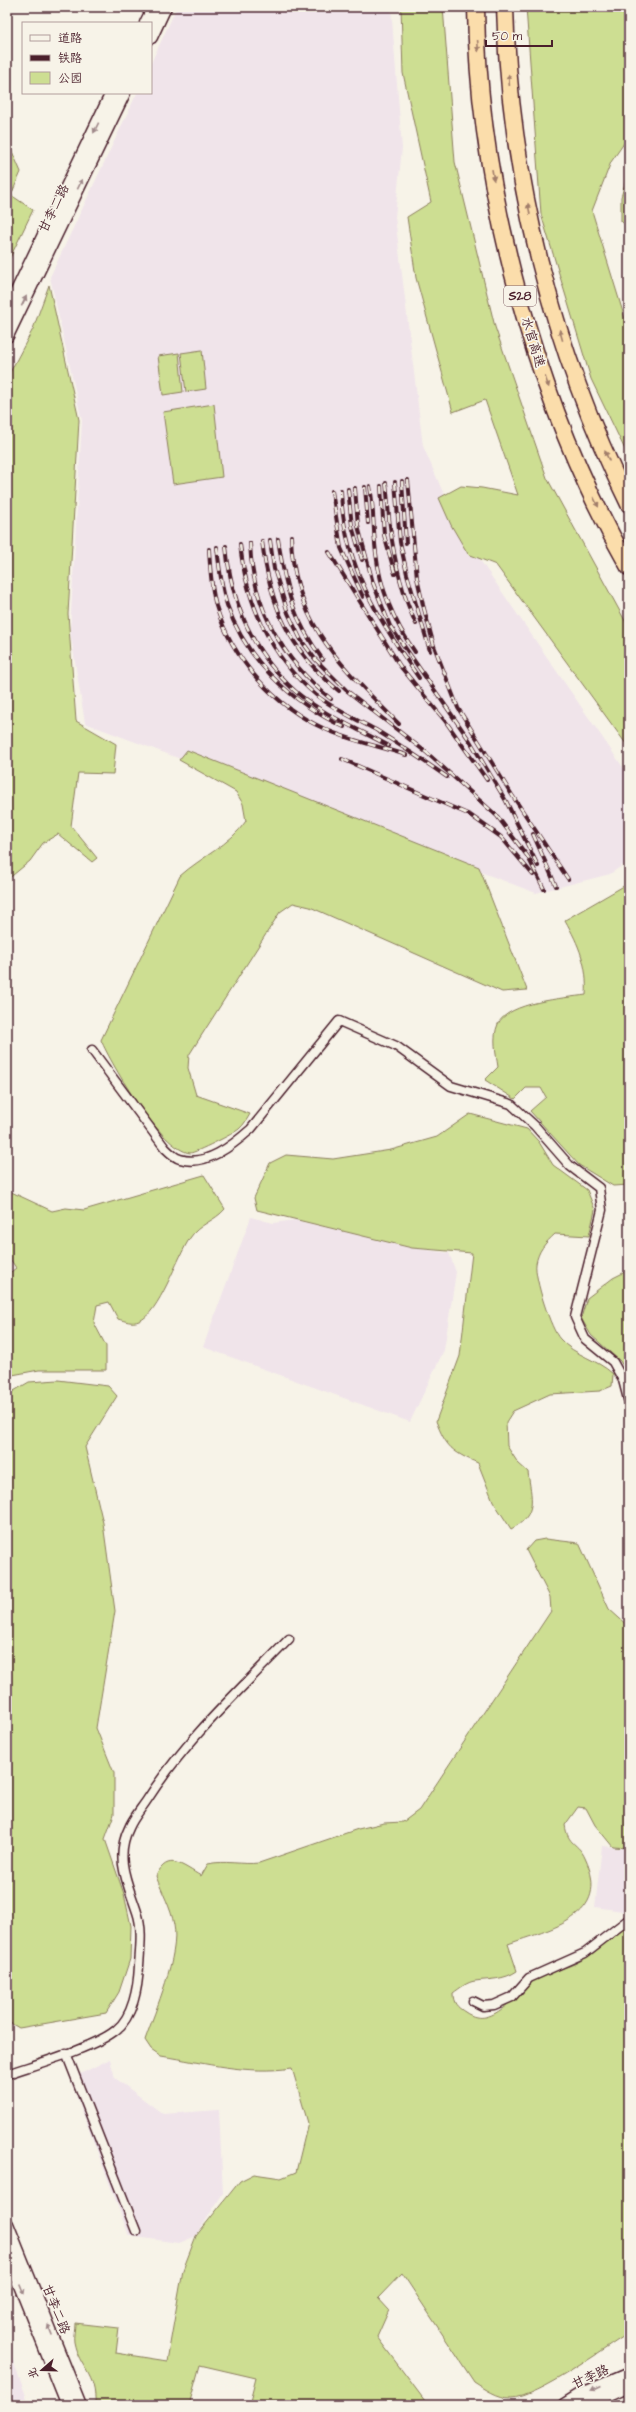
<svg xmlns="http://www.w3.org/2000/svg" width="636" height="2412" font-family="'Architects Daughter','LXGW WenKai TC',sans-serif">
<style>
.built{fill:#f0e4ea}
.green{fill:#cdde92;stroke:#8c7e5e}
.lines{fill:none;stroke-linecap:round;stroke-linejoin:round}
.minor-casing{stroke:#4a1f2b;stroke-width:11}
.secondary-casing{stroke:#4a1f2b;stroke-width:15}
.motorway-casing{stroke:#4a1f2b;stroke-width:19}
.minor{stroke:#f7f3e8;stroke-width:8}
.secondary{stroke:#f7f3e8;stroke-width:12}
.motorway{stroke:#fbddab;stroke-width:16}
.rail-casing{stroke:#4a1f2b;stroke-width:4}
.rail{stroke:#f7f3e8;stroke-width:2.5;stroke-dasharray:8;stroke-linecap:butt}
.oneway{fill:#a27e6b}
.oneway2{fill:#a0898a}
.labels{text-anchor:middle;stroke-width:3.5;stroke-linejoin:round;paint-order:stroke}
.shield{fill:#f7f3e8;stroke:#7e5f64;stroke-width:1}
.shield-label{font-size:12px;font-weight:bold;fill:#4a1f2b}
.street-label{font-size:13px;fill:#4a1f2b;stroke:#f7f3e8}
</style>
<rect width="100%" height="100%" fill="#f7f3e8"/>
<filter id="ink" filterUnits="userSpaceOnUse"><feTurbulence type="fractalNoise" baseFrequency=".025" numOctaves="2"/><feDisplacementMap in="SourceGraphic" scale="8" xChannelSelector="R" yChannelSelector="G"/><feConvolveMatrix kernelMatrix="1 2 1 2 8 2 1 2 1" color-interpolation-filters="sRGB"/></filter>
<g filter="url(#ink)">
<path class="built" d="M 177,7 L 391,7 L 402,148 L 395,217 L 423,446 L 442,490 L 482,563 L 629,776 L 629,861 L 610,874 L 536,893 L 85,723 L 70,631 L 82,421 L 50,277 L 137,93 L 151,93 L 151,63 Z
M 251,1217 L 273,1223 L 295,1220 L 412,1248 L 449,1253 L 456,1272 L 444,1350 L 410,1422 L 203,1347 Z
M 602,1846 L 629,1848 L 629,1912 L 595,1907 Z
M 110,2059 L 115,2078 L 163,2114 L 219,2110 L 223,2193 L 196,2236 L 179,2243 L 129,2236 L 70,2079 Z
M 7,2345 L 28,2401 L 28,2405 L 7,2405 Z"/>
<path class="green" d="M 401,7 L 443,7 L 455,162 L 495,327 L 547,478 L 629,628 L 629,748 L 496,565 L 468,554 L 451,525 L 439,498 L 461,486 L 482,488 L 518,495 L 485,400 L 453,412 L 416,278 L 407,217 L 431,202 L 403,73 Z
M 526,7 L 629,7 L 629,136 L 611,162 L 592,211 L 629,332 L 629,458 L 591,379 L 541,214 Z
M 7,140 L 21,172 L 11,195 L 33,210 L 7,264 Z
M 629,170 L 629,228 L 621,221 L 621,197 Z
M 49,285 L 79,420 L 68,614 L 76,721 L 116,744 L 113,774 L 78,773 L 71,826 L 97,858 L 92,862 L 58,834 L 43,843 L 30,861 L 7,880 L 7,378 L 33,329 Z
M 202,350 L 206,389 L 186,392 L 181,353 Z
M 179,353 L 183,392 L 163,395 L 158,356 Z
M 214,404 L 222,477 L 173,484 L 163,412 Z
M 187,750 L 479,867 L 527,990 L 502,992 L 310,907 L 293,903 L 280,912 L 189,1055 L 188,1068 L 196,1095 L 250,1114 C 247,1119 244,1125 239,1129 C 235,1133 195,1153 190,1153 C 161,1149 112,1066 101,1040 L 180,876 C 201,857 230,845 246,821 L 243,804 L 236,792 L 179,760 Z
M 629,883 L 629,1185 L 613,1186 L 579,1165 L 530,1111 L 546,1097 L 541,1088 L 526,1088 L 515,1099 L 485,1080 L 498,1067 C 496,1053 492,1038 498,1024 C 508,1002 565,998 586,995 C 588,966 579,945 565,920 Z
M 470,1114 L 527,1129 L 539,1142 L 553,1165 L 587,1190 L 595,1210 L 589,1236 L 555,1234 C 545,1243 538,1251 536,1264 C 534,1277 551,1330 560,1339 C 575,1356 597,1359 613,1374 L 612,1386 L 600,1391 L 550,1394 L 513,1411 L 506,1422 L 507,1446 L 518,1463 L 528,1472 C 531,1497 539,1515 511,1529 L 493,1501 L 478,1463 C 452,1452 446,1447 436,1421 L 460,1356 L 472,1253 L 412,1248 L 257,1210 L 254,1198 L 270,1163 L 286,1155 L 333,1159 L 391,1150 L 437,1137 Z
M 204,1175 L 225,1209 C 215,1221 199,1224 190,1238 C 177,1257 159,1314 139,1321 C 132,1324 125,1321 118,1319 L 109,1302 L 97,1305 L 94,1323 L 106,1346 L 106,1370 L 39,1370 L 7,1376 L 7,1275 L 16,1268 L 7,1254 L 7,1190 L 52,1211 L 66,1208 L 84,1210 Z
M 629,1270 L 629,1375 L 620,1361 L 591,1335 L 581,1318 L 587,1298 L 613,1278 Z
M 58,1380 L 108,1386 L 117,1396 L 85,1447 L 103,1523 L 115,1611 L 96,1728 L 114,1773 L 114,1814 L 105,1839 L 124,1894 L 131,1926 L 130,1959 L 119,1992 L 106,2013 L 19,2028 L 7,2021 L 7,1395 L 29,1382 Z
M 545,1539 L 579,1543 L 609,1609 L 629,1627 L 629,1848 L 613,1847 L 595,1825 L 586,1808 L 578,1807 L 565,1825 C 568,1846 578,1842 585,1858 C 613,1917 550,1929 508,1944 L 517,1971 C 504,1980 490,1979 475,1981 C 467,1982 460,1988 453,1993 C 453,2003 457,2007 465,2012 C 495,2033 518,1987 539,1977 C 553,1970 569,1968 582,1960 C 599,1951 612,1935 629,1925 L 629,2333 C 605,2348 536,2398 511,2398 C 498,2398 485,2389 474,2382 L 402,2273 L 378,2298 L 389,2310 L 377,2337 L 428,2405 L 249,2405 L 256,2378 L 200,2365 L 189,2405 L 95,2405 C 97,2374 79,2368 74,2342 C 73,2337 75,2329 75,2323 L 119,2328 L 116,2353 L 167,2361 L 183,2270 L 196,2236 L 240,2181 L 254,2174 L 281,2178 L 296,2172 L 308,2123 L 292,2068 C 248,2075 205,2063 161,2056 L 151,2049 L 145,2040 C 155,2011 180,1954 174,1925 C 171,1907 162,1893 156,1876 C 168,1851 183,1866 201,1876 L 208,1864 C 224,1860 242,1865 259,1863 L 358,1829 L 384,1823 L 403,1822 L 419,1810 L 551,1611 L 550,1597 L 526,1550 L 534,1541 Z"/>
<g class="lines">
<defs>
<path id="minor" d="M 92,1050 L 165,1148 C 169,1152 175,1158 180,1159 C 206,1167 233,1145 251,1129 L 339,1021 L 396,1046 L 451,1086 L 511,1104 L 535,1126 L 570,1166 L 599,1188 L 602,1210 L 575,1317 L 585,1339 L 613,1362 L 623,1380 L 629,1403
M 473,2001 L 483,2006 L 494,2005 L 512,1997 L 529,1978 L 585,1953 L 629,1919
M 66,2053 L 136,2231
M 7,2074 C 36,2064 94,2048 116,2030 C 133,2017 138,1987 139,1966 C 140,1949 143,1929 137,1912 C 128,1884 114,1858 129,1828 C 133,1818 141,1809 147,1800 C 186,1739 239,1691 289,1639"/>
<path id="secondary" d="M 146,23 L 154,7
M 151,37 L 165,7
M 7,312 L 112,93
M 7,336 L 124,93
M 7,2224 L 80,2405
M 7,2253 L 68,2405
M 564,2405 L 580,2395 L 629,2374
M 585,2405 L 629,2385"/>
<path id="motorway" d="M 476,7 C 478,191 537,407 629,567
M 505,7 C 509,178 553,351 629,504"/>
</defs>
<use href="#minor" class="minor-casing"/>
<use href="#secondary" class="secondary-casing"/>
<use href="#motorway" class="motorway-casing"/>
<use href="#minor" class="minor"/>
<use href="#secondary" class="secondary"/>
<use href="#motorway" class="motorway"/>
<defs>
<path id="rail" d="M 408,480 L 417,578 L 423,605 L 434,646 L 458,708 L 512,795 L 568,879
M 402,481 L 406,543
M 395,482 L 400,542 L 407,574 L 430,651
M 386,483 C 388,498 388,512 390,526 C 394,559 402,594 416,624
M 370,486 C 374,508 373,531 376,553 C 380,589 394,622 415,652
M 381,486 L 384,535 L 395,574
M 365,487 L 368,523
M 355,488 L 358,526 L 373,583 L 390,626 L 470,741 L 506,801 L 538,866
M 348,489 L 352,526 L 362,560
M 341,490 C 343,564 378,619 419,678
M 332,491 L 341,548 L 363,597
M 291,536 C 293,624 342,666 399,724
M 278,539 C 286,591 292,617 323,660
M 270,540 L 274,569 L 288,613 L 301,640 L 315,659 L 346,690 L 427,753 L 497,816 L 528,857 L 544,889
M 262,541 C 270,605 288,649 339,691
M 250,543 C 252,606 282,660 331,699
M 240,544 C 246,602 270,657 316,695 C 334,709 355,719 376,730 C 400,745 424,761 447,777
M 226,546 C 231,603 252,652 295,691 C 320,713 360,730 389,746
M 217,547 C 219,566 221,586 227,605 C 246,660 292,703 344,727
M 209,549 C 210,567 211,588 216,606 C 232,659 275,707 325,729 C 351,741 379,746 406,755
M 329,552 L 400,666 L 446,722 L 487,780
M 342,759 L 470,815 L 501,837 L 533,875
M 533,834 L 556,886"/>
</defs>
<use href="#rail" class="rail-casing"/>
<use href="#rail" class="rail"/>
</g>
<defs><path id="oneway-solid" d="M-6-.8H1V-3.2L6.5 0L1 3.2V.8H-6Z"/></defs>
<g class="oneway">
<use href="#oneway-solid" transform="translate(478 46) rotate(86)"/>
<use href="#oneway-solid" transform="translate(509 80) rotate(-94)"/>
<use href="#oneway-solid" transform="translate(493 175) rotate(80)"/>
<use href="#oneway-solid" transform="translate(529 209) rotate(-100)"/>
<use href="#oneway-solid" transform="translate(561 335) rotate(-106)"/>
<use href="#oneway-solid" transform="translate(547 382) rotate(71)"/>
<use href="#oneway-solid" transform="translate(607 456) rotate(-113)"/>
<use href="#oneway-solid" transform="translate(596 502) rotate(63)"/>
</g>
<g class="oneway2">
<use href="#oneway-solid" transform="translate(96 128) rotate(116)"/>
<use href="#oneway-solid" transform="translate(80 184) rotate(-64)"/>
<use href="#oneway-solid" transform="translate(24 301) rotate(-64)"/>
<use href="#oneway-solid" transform="translate(22 2289) rotate(68)"/>
<use href="#oneway-solid" transform="translate(50 2330) rotate(-112)"/>
<use href="#oneway-solid" transform="translate(596 2388) rotate(155)"/>
</g>
</g>
<g class="labels">
<rect class="shield" x="504" y="286" width="32" height="20" rx="3"/>
<g class="shield-label">
<text x="520" y="300">S28</text>
</g>
<g class="street-label">
<text transform="translate(53 208) rotate(-64)" y="5">甘李二路</text>
<text transform="translate(534 342) rotate(73)" y="5">水官高速</text>
<text transform="translate(57 2309) rotate(68)" y="5">甘李二路</text>
<text transform="translate(590 2376) rotate(-25)" y="5">甘李路</text>
</g>
</g>
<rect width="636" height="2412" fill="none" stroke="#f7f3e8" stroke-width="24"/>
<rect x="12" y="12" width="612" height="2388" fill="none" stroke="#4a1f2b" stroke-width="1.5" filter="url(#ink)"/>
<rect x="22" y="22" width="130" height="72" fill="#f7f3e8" stroke="#b29e9c"/>
<rect x="30" y="35" width="20" height="6" fill="#f7f3e8" stroke="#b29e9c"/>
<text x="58" y="42" font-size="12" fill="#4a1f2b">道路</text>
<rect x="30" y="55" width="20" height="6" fill="#4a1f2b" stroke="#b29e9c"/>
<text x="58" y="62" font-size="12" fill="#4a1f2b">铁路</text>
<rect x="30" y="72" width="20" height="12" fill="#cdde92" stroke="#b29e9c"/>
<text x="58" y="82" font-size="12" fill="#4a1f2b">公园</text>
<g transform="translate(42 2370) rotate(250)" stroke="#f7f3e8" stroke-width="3" paint-order="stroke">
<path d="M0-3L7 15L0 10L-7 15Z" fill="#4a1f2b"/>
<text y="-6" font-size="11" font-weight="bold" text-anchor="middle" fill="#4a1f2b">北</text>
</g>
<path d="M486 40v6h66v-6" fill="none" stroke="#4a1f2b" stroke-width="2"/>
<text x="492" y="40" font-size="12" fill="#4a1f2b" stroke="#f7f3e8" stroke-width="3" paint-order="stroke">50 m</text>
</svg>
